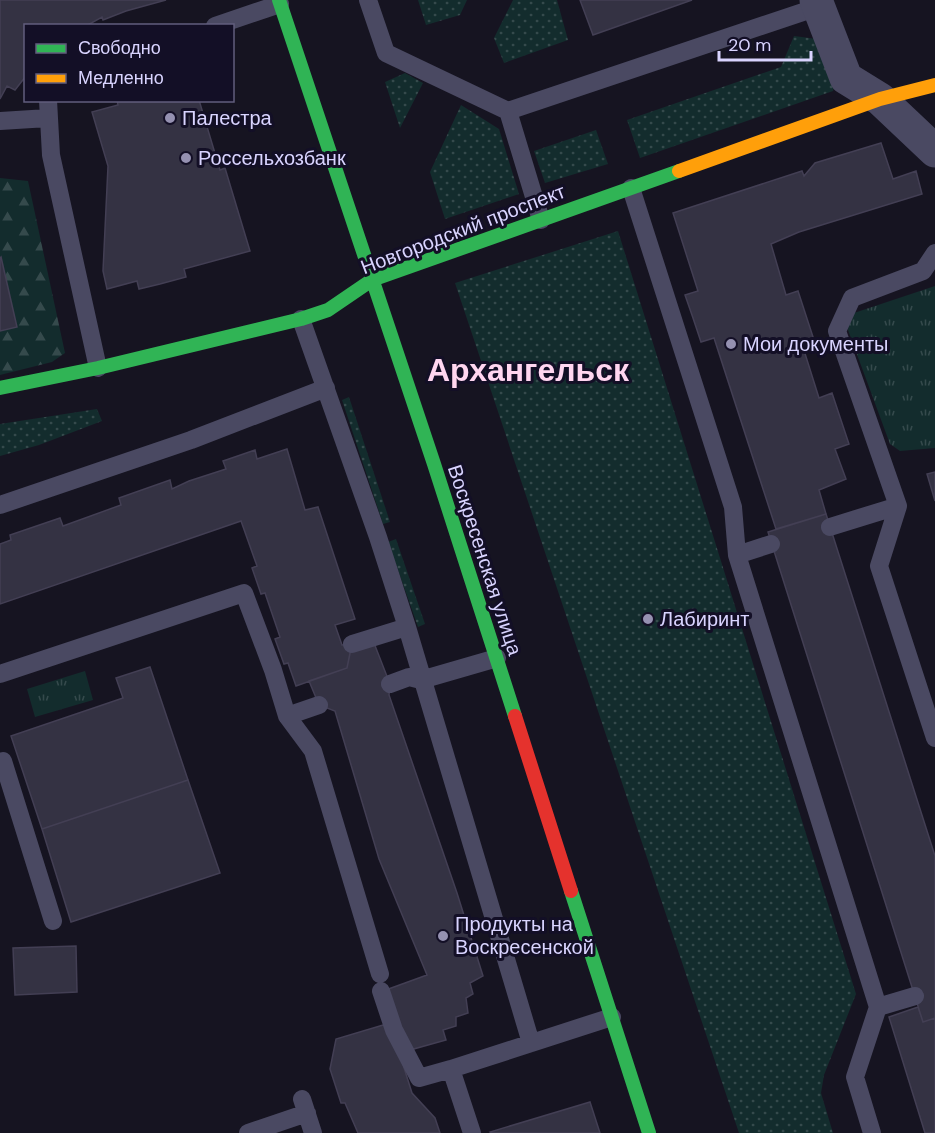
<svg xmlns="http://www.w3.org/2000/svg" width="935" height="1133" font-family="'DM Sans',sans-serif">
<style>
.grass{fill:url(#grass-dots)}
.forest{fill:url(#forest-firs)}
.park{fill:url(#park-tufts)}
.building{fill:#343243;stroke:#433f54;stroke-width:1.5}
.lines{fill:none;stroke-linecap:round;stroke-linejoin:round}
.lane{stroke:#4a4962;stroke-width:18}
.street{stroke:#4a4962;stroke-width:33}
.fast{stroke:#30b455;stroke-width:14}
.slow{stroke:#ff9f0a;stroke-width:14}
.jam{stroke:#e5322d;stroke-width:14}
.poi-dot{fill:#9591b1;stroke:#130f26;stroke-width:2}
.labels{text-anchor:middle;stroke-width:6;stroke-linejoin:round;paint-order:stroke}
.poi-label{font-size:20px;fill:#d9d4ff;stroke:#130f26;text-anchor:start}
.street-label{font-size:20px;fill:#d9d4ff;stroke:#130f26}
.town-label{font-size:32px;font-weight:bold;fill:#ffd6f0;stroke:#130f26}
</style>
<defs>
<pattern id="grass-dots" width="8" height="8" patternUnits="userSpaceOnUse" patternTransform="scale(1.5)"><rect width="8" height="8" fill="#132c2d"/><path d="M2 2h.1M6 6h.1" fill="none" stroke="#354a4c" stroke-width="1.8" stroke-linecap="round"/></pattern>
<pattern id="forest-firs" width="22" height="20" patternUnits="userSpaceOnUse" patternTransform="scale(1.5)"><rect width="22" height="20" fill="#132c2d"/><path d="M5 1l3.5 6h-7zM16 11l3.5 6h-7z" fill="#354a4c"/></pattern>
<pattern id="park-tufts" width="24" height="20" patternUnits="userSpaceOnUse" patternTransform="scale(1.5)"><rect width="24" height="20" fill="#132c2d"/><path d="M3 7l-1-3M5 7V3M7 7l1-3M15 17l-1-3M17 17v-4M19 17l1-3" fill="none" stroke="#354a4c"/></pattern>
</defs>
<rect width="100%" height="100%" fill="#161421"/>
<path class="grass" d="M 418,0 L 467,0 L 460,15 L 426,25 Z
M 513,0 L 557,0 L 568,40 L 504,63 L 494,38 Z
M 794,36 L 817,39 L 836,79 L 833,91 L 640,158 L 627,120 L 781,67 Z
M 405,73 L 423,83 L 400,128 L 385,82 Z
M 461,105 L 499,129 L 519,194 L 445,219 L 430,172 Z
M 596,130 L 608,164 L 545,183 L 534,151 Z
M 618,231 L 856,994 L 824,1075 L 821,1093 L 833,1133 L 739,1133 L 455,283 Z
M 349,397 L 390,522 L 383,524 L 342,400 Z
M 97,409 L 102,421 L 39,445 L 0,456 L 0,424 Z
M 396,539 L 425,624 L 418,627 L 388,542 Z"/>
<path class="forest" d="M 0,178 L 28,181 L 65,353 L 52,362 L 0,375 Z"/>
<path class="park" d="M 935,286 L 935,448 L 900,451 L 890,444 L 848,330 L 849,322 L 854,313 Z
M 85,671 L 93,700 L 35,717 L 27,689 Z"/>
<path class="building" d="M 0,0 L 166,0 L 126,11 L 103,20 L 102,17 L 86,26 L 26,26 L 26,76 L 15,90 L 7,86 L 0,99 Z
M 580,0 L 692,0 L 593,35 Z
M 117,100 L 199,100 L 220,170 L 225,168 L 250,251 L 184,269 L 186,277 L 160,284 L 139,289 L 137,281 L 107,289 L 103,271 L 108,166 L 92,112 L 118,105 Z
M 881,143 L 893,179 L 916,171 L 922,194 L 799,232 L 771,244 L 786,295 L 798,291 L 814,340 L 802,344 L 819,398 L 832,393 L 849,444 L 835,449 L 846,479 L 819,490 L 826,514 L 776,529 L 714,338 L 701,342 L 693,318 L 685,295 L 698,291 L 673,213 L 802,171 L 804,176 L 815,163 Z
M 1,257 L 17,327 L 0,331 L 0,258 Z
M 287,449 L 305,510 L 318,507 L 355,619 L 335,625 L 342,645 L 352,644 L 347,668 L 296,686 L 288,663 L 284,664 L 275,639 L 280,637 L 265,593 L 261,594 L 252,568 L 257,566 L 241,521 L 0,604 L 0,544 L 11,540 L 10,535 L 60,518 L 63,526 L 121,505 L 119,498 L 170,480 L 172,489 L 189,481 L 226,469 L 223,461 L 255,450 L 257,459 Z
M 935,472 L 935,501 L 927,474 Z
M 826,514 L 935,856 L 935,1018 L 923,1022 L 768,532 Z
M 374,643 L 390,684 L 389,695 L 457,893 L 483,976 L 470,983 L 473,994 L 466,998 L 468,1013 L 456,1017 L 456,1026 L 443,1030 L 446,1040 L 410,1050 L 383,991 L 427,975 L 379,859 L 335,711 L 319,705 L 309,681 L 347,668 L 351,648 Z
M 150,667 L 188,780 L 42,829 L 11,736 L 123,698 L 116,678 Z
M 188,780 L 220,873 L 71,922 L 42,829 Z
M 76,946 L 77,992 L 15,995 L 13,948 Z
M 918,1007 L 923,1022 L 935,1018 L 935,1133 L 925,1133 L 889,1017 Z
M 390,1023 L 412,1093 L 435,1118 L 440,1133 L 358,1133 L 345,1103 L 341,1103 L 330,1069 L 336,1039 Z
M 590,1102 L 600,1133 L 491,1133 L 490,1132 Z"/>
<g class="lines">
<path class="lane" d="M 368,0 L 386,53 L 508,111 L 818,7
M 215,26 L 280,4
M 48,100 L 51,155 L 98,368
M 508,111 L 541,220
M 0,121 L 48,118
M 631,188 L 733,507 L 737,555 L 878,1007 L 855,1077 L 872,1133
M 935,253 L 923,271 L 852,298 L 837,331 L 898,506 L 879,566 L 935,738
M 301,319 L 378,537 L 407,627 L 531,1043
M 0,505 L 191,440 L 326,388
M 830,527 L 898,506
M 737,555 L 771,544
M 352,644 L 407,627
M 0,674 L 244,593 L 273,670 L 287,716 L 313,751 L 380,974
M 390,684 L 409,677 L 421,680 L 497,658
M 287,716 L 319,705
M 3,761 L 53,921
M 381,991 L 394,1030 L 419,1078 L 451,1069
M 878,1007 L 915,996
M 302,1099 L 313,1133
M 248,1133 L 307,1113
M 472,1133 L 451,1069 L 612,1017"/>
<path class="street" d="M 816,0 L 846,78 L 880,99 L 935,151"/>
<path class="fast" d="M 279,0 L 434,464 L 515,716
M 0,388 L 98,368 L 301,319 L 328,310 L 372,280 L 679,171
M 571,891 L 649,1133"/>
<path class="slow" d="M 679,171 L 880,99 L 935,85"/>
<path class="jam" d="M 515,716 L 571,891"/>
</g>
<g class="poi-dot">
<circle cx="170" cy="118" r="6"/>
<circle cx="186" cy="158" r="6"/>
<circle cx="731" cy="344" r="6"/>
<circle cx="648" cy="619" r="6"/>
<circle cx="443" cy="936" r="6"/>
</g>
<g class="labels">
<g class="poi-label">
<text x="182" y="125">Палестра</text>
<text x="198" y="165">Россельхозбанк</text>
<text x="743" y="351">Мои документы</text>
<text x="660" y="626">Лабиринт</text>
<text x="455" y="931">Продукты на<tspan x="455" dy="23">Воскресенской</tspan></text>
</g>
<g class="street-label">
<text transform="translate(463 229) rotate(-21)" y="7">Новгородский проспект</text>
<text transform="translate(485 560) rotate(72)" y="7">Воскресенская улица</text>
</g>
<g class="town-label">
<text x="528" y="381">Архангельск</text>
</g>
</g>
<rect x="24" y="24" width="210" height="78" fill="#130f26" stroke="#625e7d" stroke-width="1.5"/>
<rect x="36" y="44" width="30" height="9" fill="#30b455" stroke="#625e7d" stroke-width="1.5"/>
<text x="78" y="54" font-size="18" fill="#d9d4ff">Свободно</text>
<rect x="36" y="74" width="30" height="9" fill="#ff9f0a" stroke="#625e7d" stroke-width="1.5"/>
<text x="78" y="84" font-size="18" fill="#d9d4ff">Медленно</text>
<path d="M719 51v9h92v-9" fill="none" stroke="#d9d4ff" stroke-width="3"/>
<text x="728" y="51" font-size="18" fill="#d9d4ff" stroke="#130f26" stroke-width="4.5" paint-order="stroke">20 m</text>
</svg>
